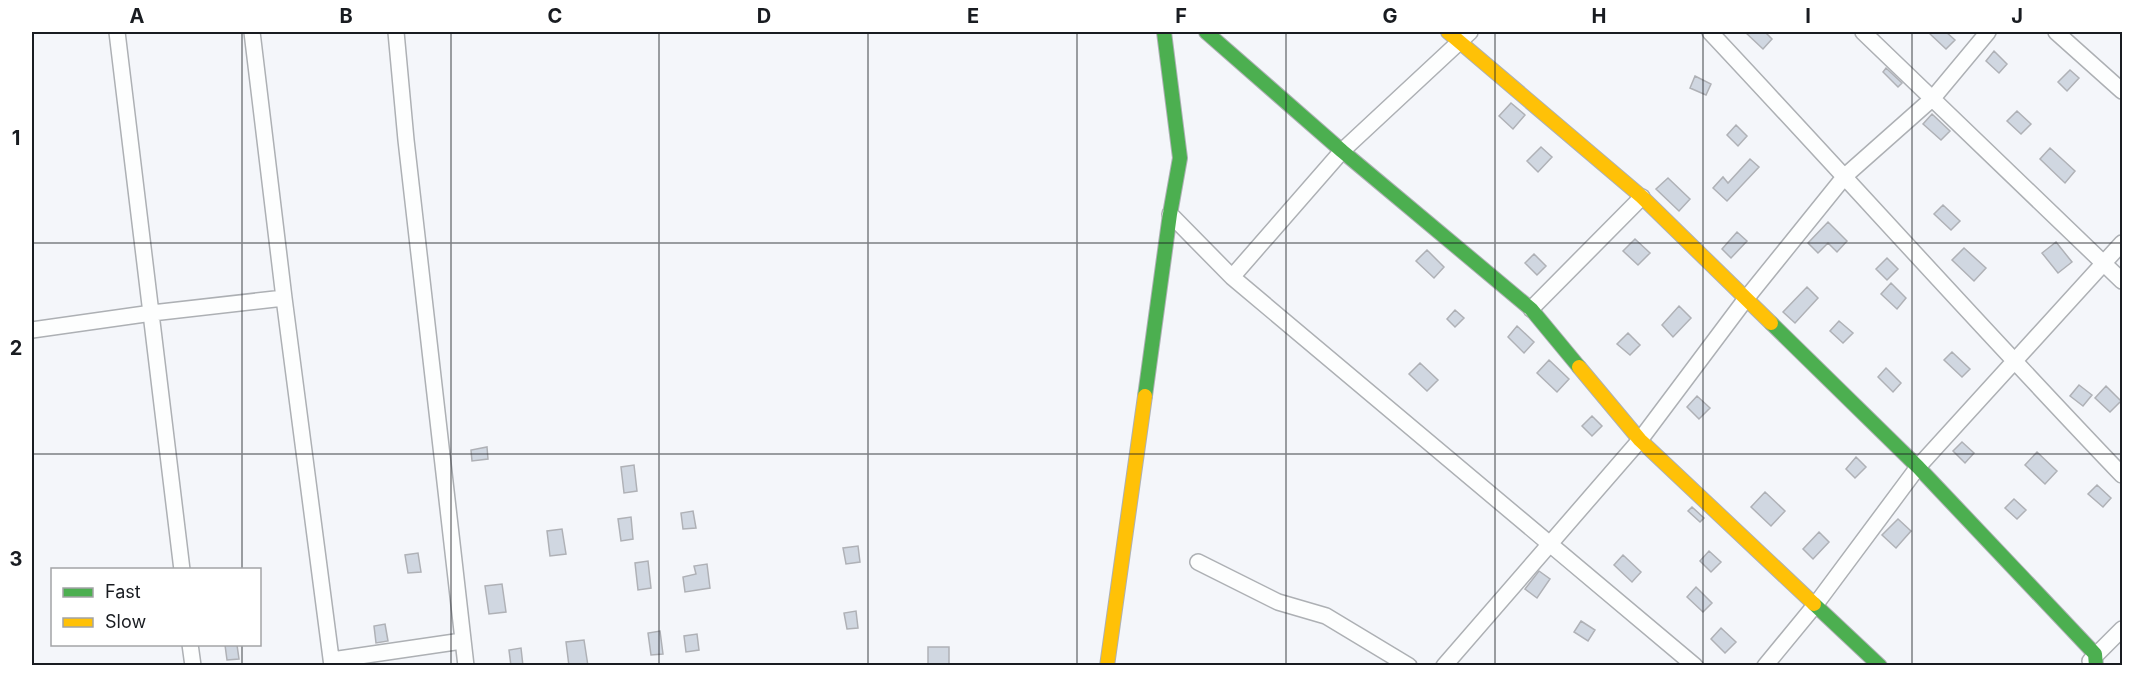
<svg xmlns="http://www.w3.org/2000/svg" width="2154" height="697" font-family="Inter,sans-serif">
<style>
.building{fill:#d0d7e1;stroke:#afb1b6;stroke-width:1.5}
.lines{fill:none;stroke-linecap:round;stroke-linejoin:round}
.street-casing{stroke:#adb0b4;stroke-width:18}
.fast-casing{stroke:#adb0b4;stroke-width:16}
.slow-casing{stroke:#adb0b4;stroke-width:16}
.street{stroke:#fdfefe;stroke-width:15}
.fast{stroke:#4caf50;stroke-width:14}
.slow{stroke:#ffc107;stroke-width:14}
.grid{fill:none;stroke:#191c21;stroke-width:1.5;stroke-opacity:0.55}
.neatline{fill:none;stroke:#191c21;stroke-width:2}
.grid-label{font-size:20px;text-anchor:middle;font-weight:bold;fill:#191c21}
</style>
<rect width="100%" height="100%" fill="#f4f6fa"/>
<path class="building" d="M 1745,32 L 1765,32 L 1772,39 L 1763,49 Z
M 1928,32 L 1946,32 L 1955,40 L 1946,49 Z
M 1994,51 L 2007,64 L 1999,73 L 1986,61 Z
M 1886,68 L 1902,83 L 1898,87 L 1883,72 Z
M 2070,70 L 2079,78 L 2067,91 L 2058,82 Z
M 1695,76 L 1711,84 L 1706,95 L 1690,88 Z
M 1511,103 L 1525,115 L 1513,129 L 1499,116 Z
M 2017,111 L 2031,124 L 2021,134 L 2007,121 Z
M 1932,114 L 1950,131 L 1941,140 L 1923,124 Z
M 1736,125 L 1747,136 L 1738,146 L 1727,135 Z
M 1541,147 L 1552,157 L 1538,172 L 1527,161 Z
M 2050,148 L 2075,171 L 2065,183 L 2040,159 Z
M 1750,159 L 1759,167 L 1727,201 L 1713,188 L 1723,177 L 1728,183 Z
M 1668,178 L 1690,199 L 1679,211 L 1656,189 Z
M 1943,205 L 1960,221 L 1951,230 L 1934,214 Z
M 1828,222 L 1847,241 L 1837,252 L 1828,243 L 1818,253 L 1808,243 Z
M 1737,232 L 1747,241 L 1731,258 L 1722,249 Z
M 1635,239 L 1650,253 L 1638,265 L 1623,251 Z
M 2056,242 L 2072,262 L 2058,273 L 2042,253 Z
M 1964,248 L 1986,268 L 1974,281 L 1952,260 Z
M 1427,250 L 1444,267 L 1434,278 L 1416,261 Z
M 1534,254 L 1546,266 L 1537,275 L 1525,263 Z
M 1887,258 L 1898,269 L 1887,280 L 1876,269 Z
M 1891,283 L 1906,298 L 1897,309 L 1881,294 Z
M 1807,287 L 1818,298 L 1795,323 L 1783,312 Z
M 1679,306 L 1691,318 L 1673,337 L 1662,325 Z
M 1455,310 L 1464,318 L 1455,327 L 1447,319 Z
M 1839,321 L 1853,333 L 1843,343 L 1830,331 Z
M 1517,326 L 1534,342 L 1524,353 L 1508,337 Z
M 1628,333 L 1640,345 L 1630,355 L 1617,344 Z
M 1952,352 L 1970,369 L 1962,377 L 1944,360 Z
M 1549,360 L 1569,379 L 1557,392 L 1537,373 Z
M 1420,363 L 1438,380 L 1427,391 L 1409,374 Z
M 1886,368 L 1901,383 L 1893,392 L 1878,377 Z
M 2079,385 L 2092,395 L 2083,406 L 2070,396 Z
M 2106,386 L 2121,401 L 2110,412 L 2095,398 Z
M 1697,396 L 1710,408 L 1699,419 L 1687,407 Z
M 1592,416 L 1602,426 L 1592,436 L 1582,426 Z
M 1962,442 L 1974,453 L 1965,463 L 1953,451 Z
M 487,447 L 488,459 L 472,461 L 471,450 Z
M 2037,452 L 2057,471 L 2045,484 L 2025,465 Z
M 1856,457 L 1866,467 L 1855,478 L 1846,469 Z
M 634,465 L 637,491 L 624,493 L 621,467 Z
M 2097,485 L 2111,498 L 2103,507 L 2088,494 Z
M 1765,492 L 1785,511 L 1771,526 L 1751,507 Z
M 2014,499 L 2026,510 L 2017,519 L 2005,508 Z
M 1692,507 L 1704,518 L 1700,522 L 1688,511 Z
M 693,511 L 696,528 L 683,529 L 681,513 Z
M 631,517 L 633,539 L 621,541 L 618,519 Z
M 1898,519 L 1911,531 L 1896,548 L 1882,535 Z
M 562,529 L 566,554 L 550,556 L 547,531 Z
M 1819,532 L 1829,542 L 1813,559 L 1803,549 Z
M 858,546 L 860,562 L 846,564 L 843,548 Z
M 1709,551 L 1721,562 L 1711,572 L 1700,561 Z
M 418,553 L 421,572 L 408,573 L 405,555 Z
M 1623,555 L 1641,572 L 1632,582 L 1614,565 Z
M 648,561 L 651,588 L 638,590 L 635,563 Z
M 707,564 L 710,588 L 685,592 L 683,577 L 696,574 L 694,566 Z
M 1539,571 L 1550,579 L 1537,598 L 1525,589 Z
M 502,584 L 506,612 L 489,614 L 485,586 Z
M 1696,587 L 1712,603 L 1703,612 L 1687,597 Z
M 856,611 L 858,628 L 847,629 L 844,613 Z
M 1581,621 L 1595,630 L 1588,641 L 1574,632 Z
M 385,624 L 388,641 L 376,643 L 374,626 Z
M 1721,628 L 1736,642 L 1725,653 L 1711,639 Z
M 660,631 L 663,654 L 651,655 L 648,633 Z
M 697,634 L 699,650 L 686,652 L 684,636 Z
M 584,640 L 588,666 L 569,666 L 566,642 Z
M 225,645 L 237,645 L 239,659 L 227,660 Z
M 928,647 L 949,647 L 949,666 L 928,666 Z
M 521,648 L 523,666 L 511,666 L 509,650 Z"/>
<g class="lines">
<defs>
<path id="street" d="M 117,32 L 182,570
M 252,32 L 284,298 L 332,666
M 396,32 L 406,140 L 466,666
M 1710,32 C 1848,179 1982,329 2122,475
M 1863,32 L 2122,281
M 2056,32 L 2122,91
M 1170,214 L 1232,277 L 1342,151 L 1470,32
M 1232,277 L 1695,666
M 1531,309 L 1642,197
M 32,330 L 152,313 L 284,298
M 1198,562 L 1278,602 L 1326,616 L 1409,666
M 190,644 L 193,666
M 332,660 L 462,641
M 2090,661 L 2122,629
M 1444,666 L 1640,440 L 1745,300 L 1845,176 L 1933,98 L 1988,32
M 1765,666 L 1816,604 L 1918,467 L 2122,243"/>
<path id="fast" d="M 1206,32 L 1342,151 L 1531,309 L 1579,367
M 1771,323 L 1918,467 L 2095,654 L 2096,666
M 1145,396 L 1170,214 L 1180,158 L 1164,32
M 1814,604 L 1880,666"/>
<path id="slow" d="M 1448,32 L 1642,197 L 1771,323
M 1579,367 L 1640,440 L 1814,604
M 1107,666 L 1145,396"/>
</defs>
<use href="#street" class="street-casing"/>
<use href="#fast" class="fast-casing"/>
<use href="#slow" class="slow-casing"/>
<use href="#street" class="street"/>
<use href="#fast" class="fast"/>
<use href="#slow" class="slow"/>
</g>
<path class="grid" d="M 242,32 L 242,570M 451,32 L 451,666M 659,32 L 659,666M 868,32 L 868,666M 1077,32 L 1077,666M 1286,32 L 1286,666M 1495,32 L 1495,666M 1703,32 L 1703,666M 1912,32 L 1912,666M 32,243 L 2122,243M 32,454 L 2122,454M 242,644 L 242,666"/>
<rect width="2154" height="697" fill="none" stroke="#ffffff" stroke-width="66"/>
<rect x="51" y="568" width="210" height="78" fill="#ffffff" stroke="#a3a4a6" stroke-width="1.5"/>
<rect x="63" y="588" width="30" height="9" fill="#4caf50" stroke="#a3a4a6" stroke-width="1.5"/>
<text x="105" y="598" font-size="18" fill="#191c21">Fast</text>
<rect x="63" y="618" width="30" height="9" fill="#ffc107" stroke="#a3a4a6" stroke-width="1.5"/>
<text x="105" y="628" font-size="18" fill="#191c21">Slow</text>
<rect x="33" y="33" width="2088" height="631" class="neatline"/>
<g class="grid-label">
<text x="137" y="23">A</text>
<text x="346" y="23">B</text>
<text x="555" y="23">C</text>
<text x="764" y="23">D</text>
<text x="973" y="23">E</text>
<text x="1181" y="23">F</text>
<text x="1390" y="23">G</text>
<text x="1599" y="23">H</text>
<text x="1808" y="23">I</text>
<text x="2017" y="23">J</text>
<text x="16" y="145">1</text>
<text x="16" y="355">2</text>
<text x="16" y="566">3</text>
</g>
</svg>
